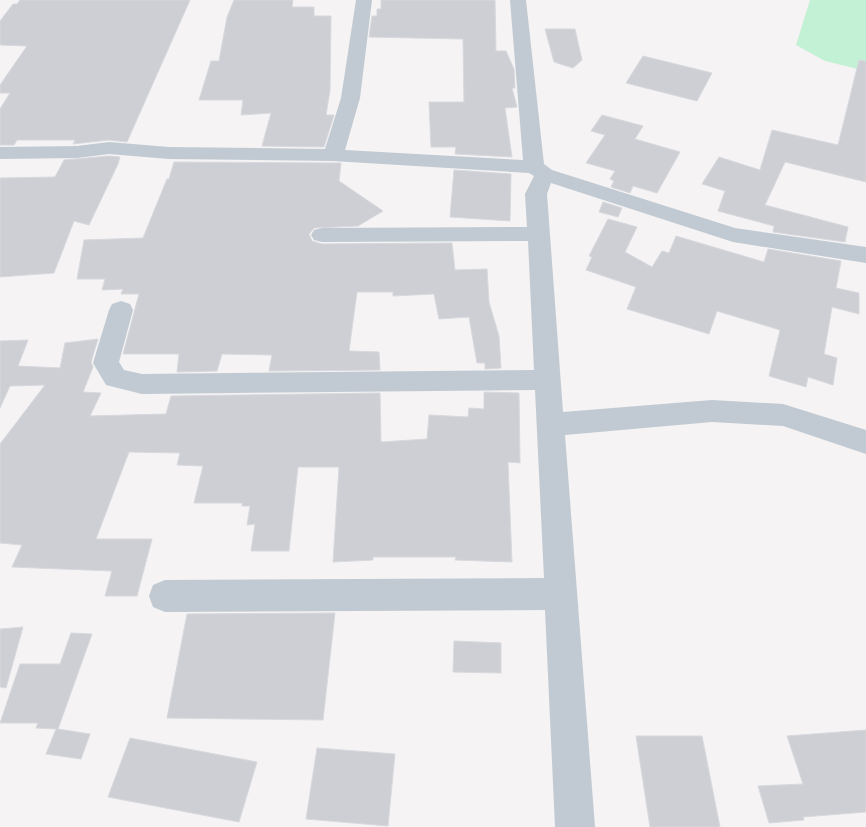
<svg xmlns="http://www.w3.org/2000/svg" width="866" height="827" font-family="'Fira Sans Condensed',sans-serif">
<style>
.green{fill:#c3f1d5}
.building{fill:#cdcfd5;stroke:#d7d9de}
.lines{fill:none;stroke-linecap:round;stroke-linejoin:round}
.minor{fill:#c1cad2;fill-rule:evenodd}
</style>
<rect width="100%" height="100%" fill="#f5f3f3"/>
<path class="green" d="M 810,0 L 866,0 L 866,71 L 825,61 L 796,45 Z"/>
<path class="building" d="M 20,0 L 190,0 L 127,142 L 109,140 L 73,144 L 75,140 L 17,140 L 14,145 L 0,145 L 0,109 L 10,93 L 0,93 L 0,85 L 27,46 L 0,45 L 0,21 L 13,4 L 17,4 Z
M 234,0 L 293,0 L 292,7 L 314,7 L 314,16 L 331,16 L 330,90 L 326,115 L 334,115 L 324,147 L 262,146 L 271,113 L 241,115 L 243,100 L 199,100 L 211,61 L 219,61 L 227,17 Z
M 381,0 L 495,0 L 496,51 L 506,51 L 514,69 L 515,88 L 512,88 L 517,107 L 505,108 L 512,157 L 455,154 L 456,147 L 431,147 L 429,102 L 464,102 L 463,39 L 369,37 L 372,16 L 377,16 L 377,9 L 381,9 Z
M 545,29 L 575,29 L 582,60 L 573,68 L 554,62 Z
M 643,56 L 712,73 L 697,101 L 626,83 Z
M 859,60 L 866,61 L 866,182 L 785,162 L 765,205 L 848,227 L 845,242 L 773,232 L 774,226 L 718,211 L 725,191 L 702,184 L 719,157 L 760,170 L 772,130 L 838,145 Z
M 602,115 L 643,126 L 635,139 L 680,152 L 657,193 L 633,186 L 630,193 L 611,187 L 614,181 L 610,179 L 615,171 L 586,163 L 605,135 L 591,131 Z
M 109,156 L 120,157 L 118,164 L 89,225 L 74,221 L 54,273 L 0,277 L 0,178 L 55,177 L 64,160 Z
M 174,162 L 341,163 L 339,181 L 383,211 L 358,226 L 314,228 L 309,234 L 312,241 L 322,244 L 452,243 L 455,270 L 487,269 L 489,302 L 499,336 L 501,368 L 485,369 L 485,363 L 477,363 L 469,317 L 439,319 L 434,294 L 393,296 L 393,292 L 357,292 L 349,351 L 379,352 L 380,370 L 269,371 L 272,355 L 222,354 L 217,371 L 177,372 L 179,354 L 123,354 L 139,294 L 121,294 L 123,289 L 102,290 L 105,279 L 77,279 L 84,240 L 143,238 L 167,179 L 169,179 Z
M 454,170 L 511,174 L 510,221 L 450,217 Z
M 603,202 L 622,208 L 618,217 L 599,212 Z
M 608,219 L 637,227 L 625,252 L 652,267 L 662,251 L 669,253 L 676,236 L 764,262 L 768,249 L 841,261 L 836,288 L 859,293 L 859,314 L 832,307 L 824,354 L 837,358 L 833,385 L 808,377 L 806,387 L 769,376 L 780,330 L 717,311 L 709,334 L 627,309 L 636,287 L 586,270 L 592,257 L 589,256 Z
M 98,339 L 91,362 L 93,367 L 83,392 L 101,393 L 90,416 L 166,414 L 171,396 L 380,393 L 381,442 L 427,439 L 429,415 L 468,417 L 469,408 L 484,409 L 484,392 L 519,393 L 520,463 L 508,462 L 512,562 L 455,560 L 456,557 L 373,557 L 373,560 L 333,562 L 339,467 L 298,467 L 289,551 L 251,551 L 255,524 L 247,525 L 250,506 L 242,506 L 242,503 L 194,503 L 203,466 L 177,465 L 180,453 L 129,452 L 96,539 L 152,539 L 137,596 L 105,596 L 112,571 L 12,567 L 22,545 L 0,543 L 0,444 L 45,385 L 10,386 L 0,408 L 0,341 L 28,340 L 18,366 L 60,368 L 65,343 Z
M 335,613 L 323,720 L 167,718 L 187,614 Z
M 23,627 L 6,688 L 0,687 L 0,629 Z
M 71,633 L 92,634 L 58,729 L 90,734 L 81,759 L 46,754 L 56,729 L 36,728 L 38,723 L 0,723 L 20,664 L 60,664 Z
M 454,641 L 501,643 L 501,673 L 453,672 Z
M 866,730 L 866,812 L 803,817 L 804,820 L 769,823 L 758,786 L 803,784 L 787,736 Z
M 636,736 L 702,736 L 720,827 L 650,827 Z
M 130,738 L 257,762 L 239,822 L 108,797 Z
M 317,748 L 395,754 L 388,826 L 306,819 Z"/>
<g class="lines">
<path class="minor" d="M 356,0 L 372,0 L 360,98 L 345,150 L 523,160 L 510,0 L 526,0 L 544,164 L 552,170 L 735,228 L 866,247 L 866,263 L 733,242 L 551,183 L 547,194 L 563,412 L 712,400 L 783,404 L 866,430 L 866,454 L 783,426 L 712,422 L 565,435 L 595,827 L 555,827 L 545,610 L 165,612 L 153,607 L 149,596 L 153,585 L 165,580 L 544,578 L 535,390 L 142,394 L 106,385 L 93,363 L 109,310 L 112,304 L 121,301 L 130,304 L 133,310 L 119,362 L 124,370 L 142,374 L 534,370 L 528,241 L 322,242 L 314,240 L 311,235 L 314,230 L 322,228 L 527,227 L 525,194 L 534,176 L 529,173 L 333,161 L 169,159 L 109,154 L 77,158 L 0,159 L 0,147 L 77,146 L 109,142 L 169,147 L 325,149 L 341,98 Z"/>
</g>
</svg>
